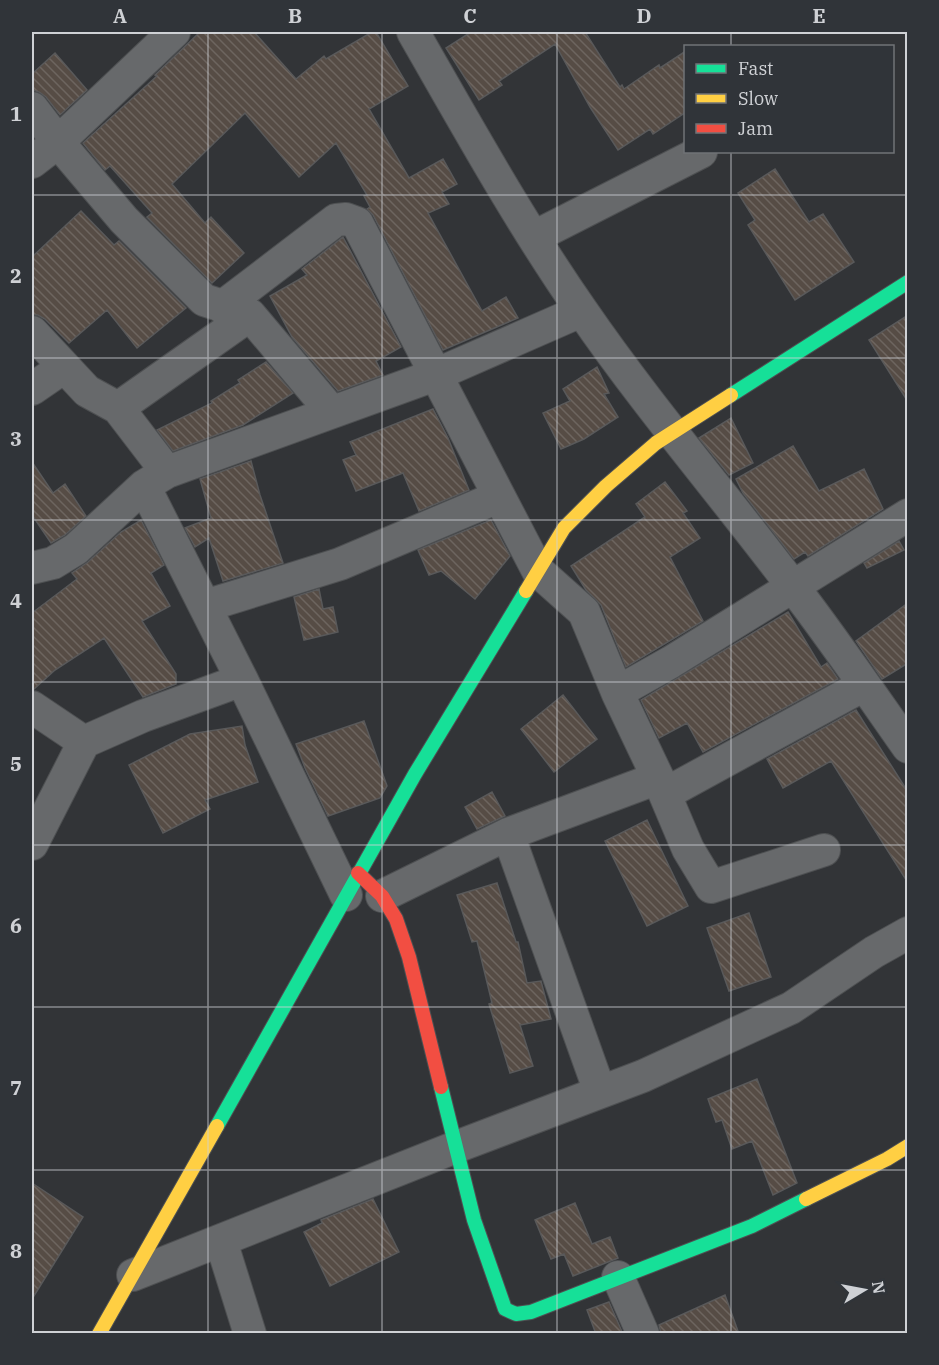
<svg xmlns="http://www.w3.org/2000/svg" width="939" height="1365" font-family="'IBM Plex Serif',serif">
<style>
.building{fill:url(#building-back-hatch);stroke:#59595a;stroke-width:1.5}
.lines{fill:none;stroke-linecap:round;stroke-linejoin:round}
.street-casing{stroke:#4e5052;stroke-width:34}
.fast-casing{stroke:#4e5052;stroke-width:16}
.slow-casing{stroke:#4e5052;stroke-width:16}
.jam-casing{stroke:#4e5052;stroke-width:16}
.street{stroke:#67696b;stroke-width:32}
.fast{stroke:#16e098;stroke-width:14}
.slow{stroke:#ffcf43;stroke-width:14}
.jam{stroke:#f24e42;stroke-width:14}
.grid{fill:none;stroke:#cfd1d5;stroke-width:1.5;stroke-opacity:0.55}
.neatline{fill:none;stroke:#cfd1d5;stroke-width:2}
.grid-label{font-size:20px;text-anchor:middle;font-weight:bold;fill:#cfd1d5}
</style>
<defs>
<pattern id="building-back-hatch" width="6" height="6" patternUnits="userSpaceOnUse" patternTransform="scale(1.5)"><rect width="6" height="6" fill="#564c45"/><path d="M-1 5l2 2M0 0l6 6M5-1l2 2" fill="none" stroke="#6d655f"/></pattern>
</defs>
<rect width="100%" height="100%" fill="#323437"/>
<path class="building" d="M 200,32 L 254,32 L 296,79 L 324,56 L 326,59 L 372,32 L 376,32 L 408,86 L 369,109 L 409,178 L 443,159 L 457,184 L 442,192 L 449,204 L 428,213 L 482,311 L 506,297 L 518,318 L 443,350 L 373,215 L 367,209 L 370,207 L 364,196 L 367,195 L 336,143 L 299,177 L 245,113 L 172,184 L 205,223 L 211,217 L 244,253 L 212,283 L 147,217 L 152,213 L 110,166 L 105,170 L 83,143 L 157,76 L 155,75 Z
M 471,32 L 585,32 L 620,87 L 622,85 L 624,89 L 659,65 L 660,68 L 686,51 L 686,112 L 653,134 L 650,129 L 618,150 L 590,107 L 555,44 L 499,81 L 502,85 L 479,100 L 446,48 Z
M 55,53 L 87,90 L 60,115 L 46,97 L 39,92 L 32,90 L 32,74 Z
M 775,169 L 809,222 L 823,214 L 854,262 L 795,300 L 748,225 L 755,220 L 738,193 Z
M 81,211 L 114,245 L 119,241 L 186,308 L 137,348 L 107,310 L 69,343 L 45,319 L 38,315 L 32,315 L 32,257 Z
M 343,237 L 401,347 L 376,361 L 383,375 L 338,391 L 292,337 L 270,296 L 307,275 L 302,269 Z
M 908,315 L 908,402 L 869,340 Z
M 266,362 L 293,393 L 243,425 L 173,451 L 157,430 L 212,403 L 211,401 L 240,383 L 238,380 Z
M 597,367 L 609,393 L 604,394 L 618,417 L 584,439 L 561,449 L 543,413 L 570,401 L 563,389 Z
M 433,409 L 448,438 L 469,490 L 419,511 L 403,473 L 356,491 L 343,460 L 356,455 L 350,442 Z
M 731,418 L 753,463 L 729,475 L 699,438 Z
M 793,446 L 819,491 L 864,469 L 883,509 L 808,556 L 805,552 L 794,559 L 743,493 L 736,479 Z
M 251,461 L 260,495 L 283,563 L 223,581 L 209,538 L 195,547 L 185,528 L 211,518 L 200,479 Z
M 32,462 L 53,493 L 65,484 L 86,516 L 65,535 L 51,543 L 32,515 Z
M 665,482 L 687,511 L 683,513 L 700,538 L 670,557 L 703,621 L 626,667 L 601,605 L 586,590 L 571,566 L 645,517 L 636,504 Z
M 141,520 L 164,565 L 151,573 L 170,606 L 142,621 L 176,674 L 176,684 L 143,697 L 104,638 L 55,670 L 34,689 L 32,689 L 32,613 L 77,579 L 72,573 L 88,562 L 121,532 Z
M 491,520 L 510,556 L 475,599 L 441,571 L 429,575 L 418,550 Z
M 899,541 L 904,550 L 867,568 L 864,563 Z
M 319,589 L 323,609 L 333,607 L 338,632 L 304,640 L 294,597 Z
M 908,603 L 908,663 L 882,679 L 856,641 Z
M 788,612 L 821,667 L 827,663 L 838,679 L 703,752 L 687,723 L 659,738 L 641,700 Z
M 563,695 L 597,739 L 554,772 L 521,729 Z
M 856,710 L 908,792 L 908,883 L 831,761 L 783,788 L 767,759 Z
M 364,721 L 387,786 L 380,798 L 328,816 L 305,768 L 296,744 Z
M 242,726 L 245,745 L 258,782 L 205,800 L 210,809 L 163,833 L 129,765 L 190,734 Z
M 492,792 L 505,816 L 477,829 L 465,807 Z
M 647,820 L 688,906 L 647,926 L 605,841 Z
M 497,883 L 516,942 L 518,942 L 527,983 L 541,981 L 551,1019 L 520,1025 L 533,1066 L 510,1073 L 489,1004 L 492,1003 L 477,941 L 472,942 L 457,895 Z
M 749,913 L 771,977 L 729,991 L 707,928 Z
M 757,1079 L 797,1183 L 773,1195 L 752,1141 L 732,1149 L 722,1120 L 716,1122 L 708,1099 Z
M 32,1183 L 83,1217 L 32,1299 Z
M 373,1199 L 399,1252 L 330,1286 L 304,1232 L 322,1223 L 321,1220 Z
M 575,1203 L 592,1244 L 610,1237 L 618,1258 L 573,1276 L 564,1254 L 551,1259 L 535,1220 Z
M 725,1295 L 739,1334 L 661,1334 L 659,1325 Z
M 609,1302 L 623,1334 L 596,1334 L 587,1310 Z"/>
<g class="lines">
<defs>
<path id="street" d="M 413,32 C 467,126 520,222 582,311 C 648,407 724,495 794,588 C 834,640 870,693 908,747
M 32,108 L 58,142 L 124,220 L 204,300 L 250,315 L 331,411
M 32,162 L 58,142 L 174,32
M 534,237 L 701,152
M 222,307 L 336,220 L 346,219 L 357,223 L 538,571 L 584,612 L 618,694
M 32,332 L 87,391 L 118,408 L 167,472
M 32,389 L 64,367
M 118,408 L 250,315
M 144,486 L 242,680 L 346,895
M 32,568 L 53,563 L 76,549 L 144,486 L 167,472 L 435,375 L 581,311
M 205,606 L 340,564 L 498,497
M 32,707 L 84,742
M 665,794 L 864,685
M 508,834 L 600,1092
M 32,844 L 84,742 L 143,716 L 242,680
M 824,850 L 711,887 L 688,849 L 658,778 L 618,694 L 625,688 L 671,662 L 908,515
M 382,896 L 508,834 L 658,778
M 221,1241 L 250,1334
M 133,1275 L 456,1147 L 643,1076 L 791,1008 L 874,952 L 908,933
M 618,1277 L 643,1334"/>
<path id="fast" d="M 731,395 L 908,282
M 441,1087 L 474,1220 L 505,1309 L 516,1314 L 531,1312 L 752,1226 L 806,1199
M 217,1126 L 415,774 L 526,591"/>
<path id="slow" d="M 526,591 L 564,528 L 606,486 L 656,443 L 731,395
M 806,1199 L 887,1159 L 908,1146
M 99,1334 L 217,1126"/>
<path id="jam" d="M 358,873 L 382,896 L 396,919 L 409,957 L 441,1087"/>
</defs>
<use href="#street" class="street-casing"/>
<use href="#fast" class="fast-casing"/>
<use href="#slow" class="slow-casing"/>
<use href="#jam" class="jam-casing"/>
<use href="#street" class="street"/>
<use href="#fast" class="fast"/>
<use href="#slow" class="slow"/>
<use href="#jam" class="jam"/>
</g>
<path class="grid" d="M 208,32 L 208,1334M 382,32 L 382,1334M 557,32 L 557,1334M 731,32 L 731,46M 731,152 L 731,1334M 32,195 L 908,195M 32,358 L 908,358M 32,520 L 908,520M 32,682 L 908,682M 32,845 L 908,845M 32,1007 L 908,1007M 32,1170 L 908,1170"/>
<rect width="939" height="1365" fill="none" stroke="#303439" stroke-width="66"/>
<rect x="684" y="45" width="210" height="108" fill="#303439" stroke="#707377" stroke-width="1.5"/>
<rect x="696" y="64" width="30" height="9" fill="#16e098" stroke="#707377" stroke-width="1.5"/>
<text x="738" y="75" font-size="18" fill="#cfd1d5">Fast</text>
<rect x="696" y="94" width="30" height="9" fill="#ffcf43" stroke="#707377" stroke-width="1.5"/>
<text x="738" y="105" font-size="18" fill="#cfd1d5">Slow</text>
<rect x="696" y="124" width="30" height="9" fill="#f24e42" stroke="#707377" stroke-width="1.5"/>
<text x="738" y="135" font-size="18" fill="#cfd1d5">Jam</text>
<g transform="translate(864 1290) rotate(80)" stroke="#303439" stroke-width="4.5" paint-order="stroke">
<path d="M0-4.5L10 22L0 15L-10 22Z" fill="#cfd1d5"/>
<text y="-9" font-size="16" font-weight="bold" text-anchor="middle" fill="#cfd1d5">N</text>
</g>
<rect x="33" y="33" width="873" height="1299" class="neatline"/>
<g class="grid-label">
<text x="120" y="23">A</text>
<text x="295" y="23">B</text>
<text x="470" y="23">C</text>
<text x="644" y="23">D</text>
<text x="819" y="23">E</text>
<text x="16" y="121">1</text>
<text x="16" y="283">2</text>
<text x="16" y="446">3</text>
<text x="16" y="608">4</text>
<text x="16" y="771">5</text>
<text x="16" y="933">6</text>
<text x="16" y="1095">7</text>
<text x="16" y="1258">8</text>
</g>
</svg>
